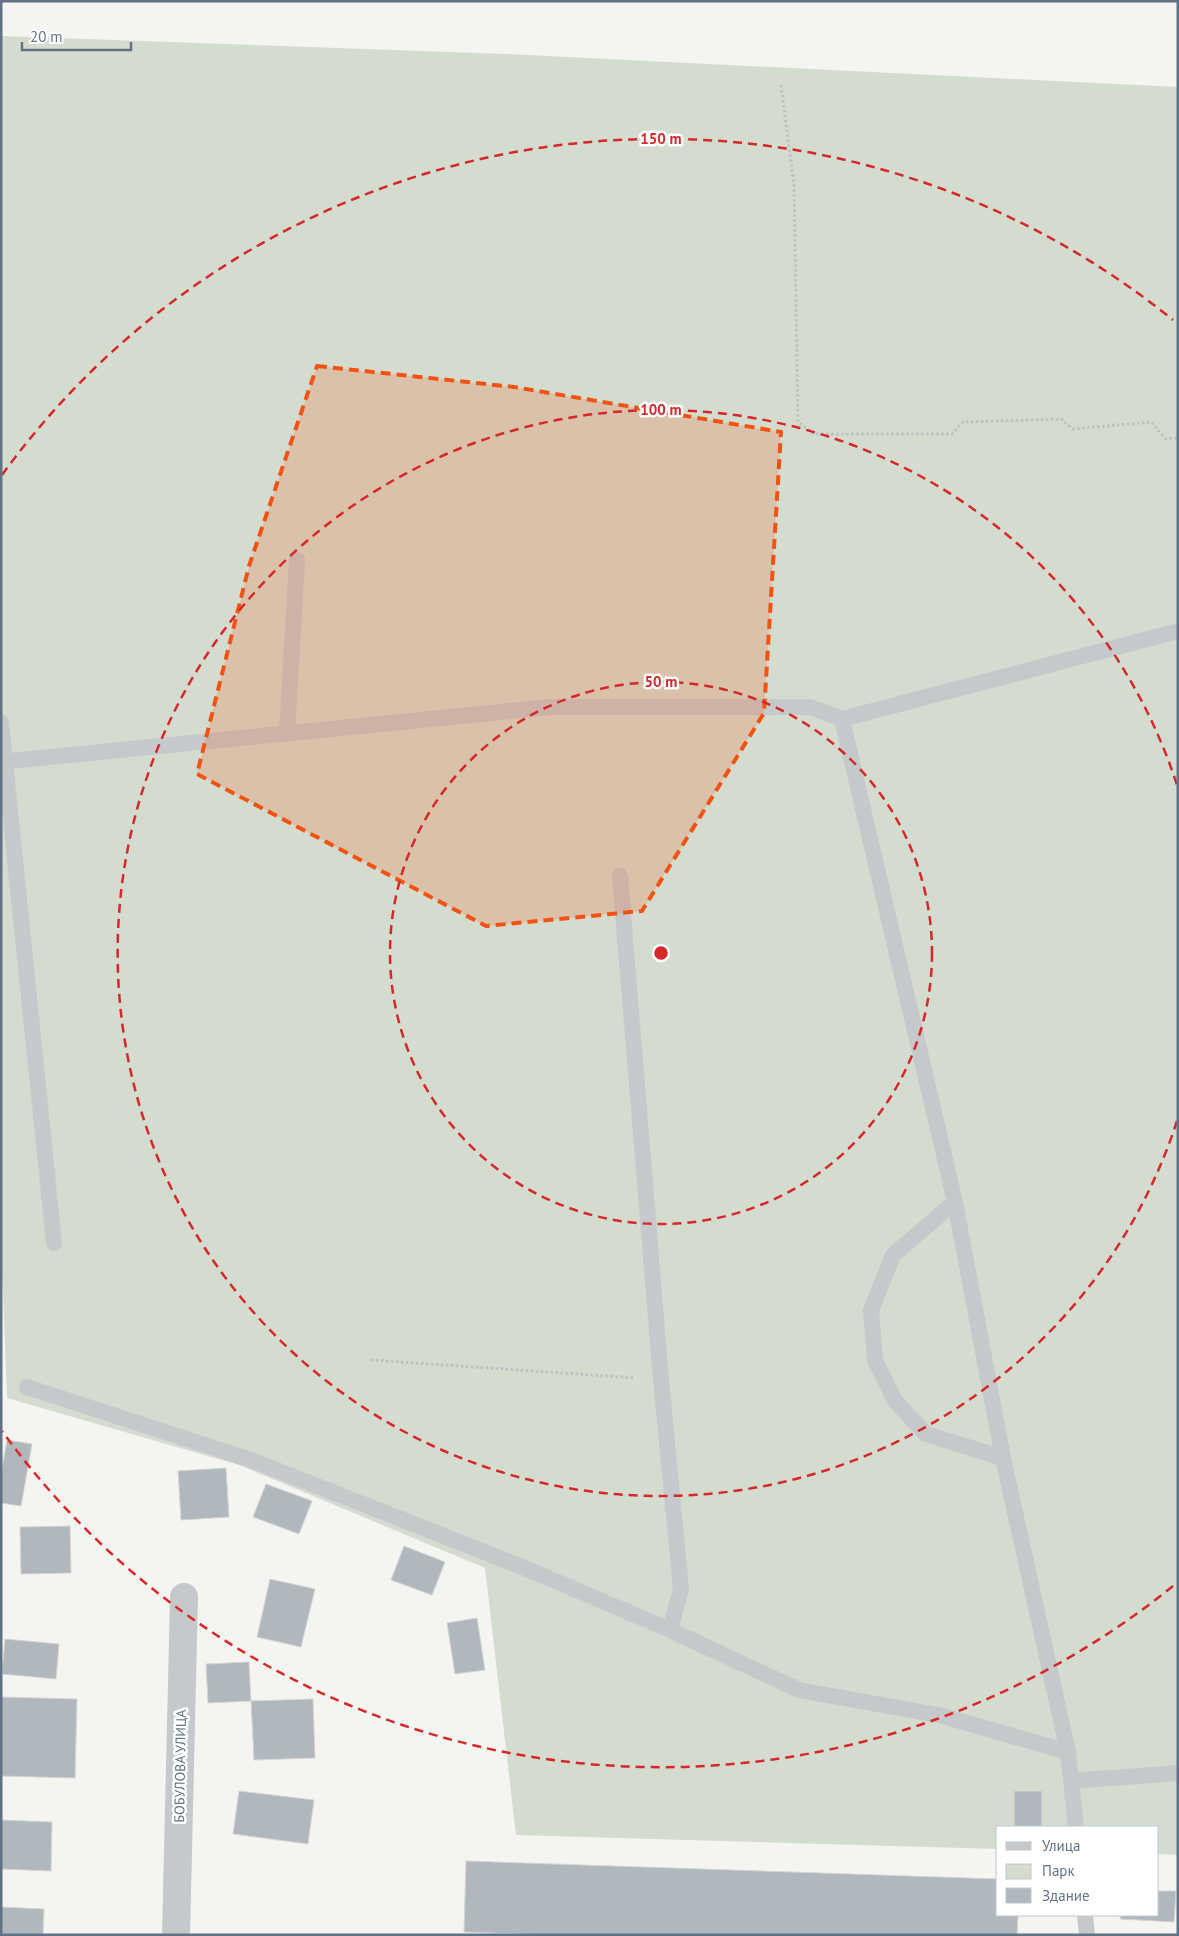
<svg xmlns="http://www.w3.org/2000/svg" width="1179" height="1936" font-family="'PT Sans',sans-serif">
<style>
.green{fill:#d4dcd0}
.building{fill:#b0b7bd;stroke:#d5d5d3}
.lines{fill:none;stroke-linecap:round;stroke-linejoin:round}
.path{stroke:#bfc0c2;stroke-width:3;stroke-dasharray:2.5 2.5;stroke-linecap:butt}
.lane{stroke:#c6c9cc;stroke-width:16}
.street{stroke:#c6c9cc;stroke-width:28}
.marked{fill:#f25313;fill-opacity:0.2;stroke:#f25313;stroke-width:4;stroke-dasharray:10 6;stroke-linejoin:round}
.ring{fill:none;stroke:#d62828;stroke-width:2.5;stroke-dasharray:9 6}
.labels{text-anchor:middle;stroke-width:5;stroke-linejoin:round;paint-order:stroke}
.street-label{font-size:14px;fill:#617284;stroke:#fff}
.centre{fill:#d62828;stroke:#fff;stroke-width:2.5}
.ring-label{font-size:15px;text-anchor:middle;font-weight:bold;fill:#d62828;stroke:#fff;stroke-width:5;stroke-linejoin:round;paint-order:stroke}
</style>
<rect width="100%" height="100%" fill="#f4f5f0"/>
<path class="green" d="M 1,36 L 506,54 L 1178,87 L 1178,1855 L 1158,1854 L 1158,1827 L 998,1827 L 998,1849 L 516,1835 L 485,1568 L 239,1465 L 7,1398 L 1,1238 Z"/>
<path class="building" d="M 7,1440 L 32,1444 L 21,1506 L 1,1503 L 1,1474 Z
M 226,1468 L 229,1517 L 181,1520 L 178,1471 Z
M 266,1484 L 312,1501 L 299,1534 L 253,1517 Z
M 70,1526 L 71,1573 L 21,1574 L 20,1527 Z
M 404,1546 L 445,1562 L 432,1595 L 391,1580 Z
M 270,1579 L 315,1589 L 301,1647 L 257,1637 Z
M 477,1618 L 485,1670 L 455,1674 L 447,1623 Z
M 5,1639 L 59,1644 L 56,1679 L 2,1674 Z
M 249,1662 L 251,1701 L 208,1703 L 206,1664 Z
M 1,1697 L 77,1699 L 75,1778 L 1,1776 Z
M 313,1699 L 315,1758 L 254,1760 L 251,1701 Z
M 239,1791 L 314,1800 L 308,1844 L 233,1834 Z
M 1014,1791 L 1042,1791 L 1042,1827 L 1014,1827 Z
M 1,1820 L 52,1822 L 51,1871 L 1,1869 Z
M 466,1861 L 998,1879 L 998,1915 L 1018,1915 L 1017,1935 L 549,1935 L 464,1932 Z
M 1158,1891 L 1176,1891 L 1174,1922 L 1120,1919 L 1121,1915 L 1158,1915 Z
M 1,1907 L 44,1909 L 43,1935 L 1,1935 Z"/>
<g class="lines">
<path class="path" d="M 781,85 L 794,185 L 798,422 L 814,434 L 952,434 L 963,422 L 1061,419 L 1073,429 L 1151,422 L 1166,439 L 1178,438
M 371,1360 L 635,1378"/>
<path class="lane" d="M 842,719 L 1178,631
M 1,722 L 54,1243
M 287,733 L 297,560
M 1,762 L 551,707 L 810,707 L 842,719 L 955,1202 L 1003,1458 L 1068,1752 L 1076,1827
M 620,876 L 661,1380 L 681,1589 L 670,1630
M 955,1202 L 893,1255 L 871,1310 L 875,1360 L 895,1401 L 926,1434 L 1003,1458
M 27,1387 L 251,1460 L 525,1568 L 670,1630 L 799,1690 L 943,1716 L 1068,1752
M 1071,1781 L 1178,1773
M 1085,1915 L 1087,1935"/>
<path class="street" d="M 176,1935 L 184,1597"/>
</g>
<path class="marked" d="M 317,366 L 514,387 L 781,432 L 764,713 L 642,911 L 486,926 L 197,774 L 249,566 Z"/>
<g class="ring">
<circle cx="661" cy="953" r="271"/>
<path d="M1177 1121A543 543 0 1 1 1177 785"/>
<path d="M1173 1586A814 814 0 0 1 2 1431M2 475A814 814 0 0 1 1173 320"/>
</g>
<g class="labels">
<g class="street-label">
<text transform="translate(180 1766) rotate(-89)" y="5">БОБУЛОВА УЛИЦА</text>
</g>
</g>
<circle cx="661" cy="953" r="8" class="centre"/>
<g class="ring-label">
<text x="661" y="144">150 m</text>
<text x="661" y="415">100 m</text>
<text x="661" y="687">50 m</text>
</g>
<rect width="1179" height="1936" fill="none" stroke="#617284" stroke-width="5"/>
<rect x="996" y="1826" width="162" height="90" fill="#ffffff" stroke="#c0c7ce"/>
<rect x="1006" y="1842" width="25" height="8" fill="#c6c9cc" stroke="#c0c7ce"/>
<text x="1042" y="1851" font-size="15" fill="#617284">Улица</text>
<rect x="1006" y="1864" width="25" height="15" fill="#d4dcd0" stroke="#c0c7ce"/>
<text x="1042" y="1876" font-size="15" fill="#617284">Парк</text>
<rect x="1006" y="1888" width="25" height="15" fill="#b0b7bd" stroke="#c0c7ce"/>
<text x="1042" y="1901" font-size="15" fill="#617284">Здание</text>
<path d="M22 42v8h109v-8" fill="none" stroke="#617284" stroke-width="2.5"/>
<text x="30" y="42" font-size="15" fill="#617284" stroke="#ffffff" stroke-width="4" paint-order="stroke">20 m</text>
</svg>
